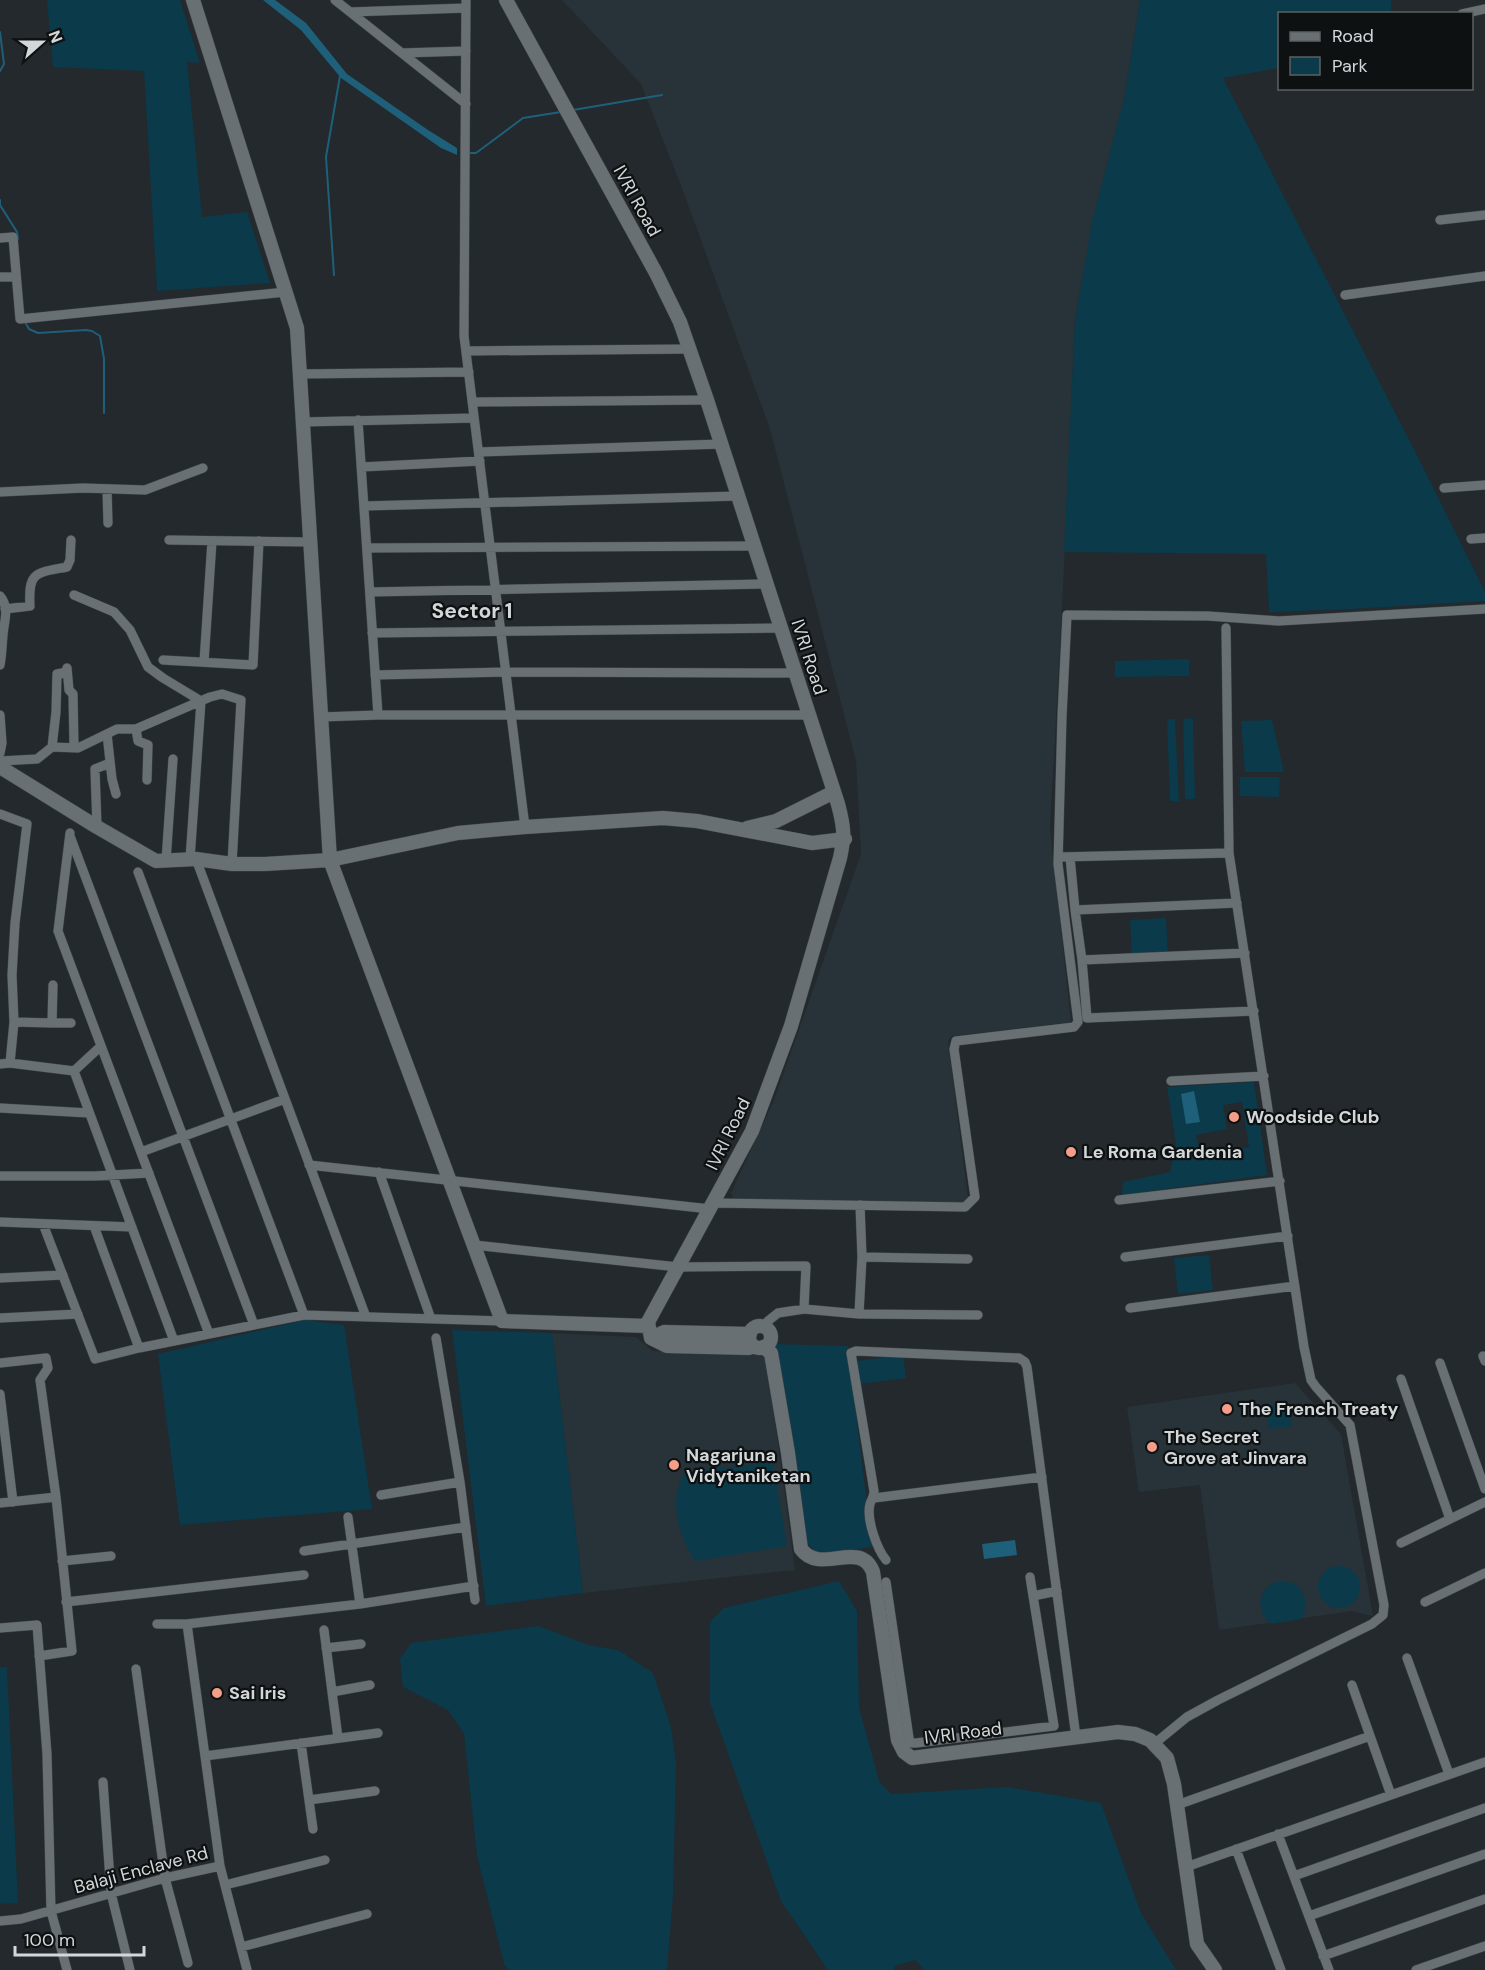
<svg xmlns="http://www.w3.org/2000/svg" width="1485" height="1970" font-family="'DM Sans',sans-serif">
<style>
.built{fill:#273339}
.green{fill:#0b3a4b;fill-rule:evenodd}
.water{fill:#1e6079}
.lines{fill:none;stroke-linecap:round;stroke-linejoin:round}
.stream{stroke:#1e6079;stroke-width:2}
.street-casing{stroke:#404447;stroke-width:10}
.secondary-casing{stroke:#404447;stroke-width:15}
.street{stroke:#697073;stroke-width:9}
.secondary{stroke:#697073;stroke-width:14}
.poi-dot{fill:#f49e89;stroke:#0e1112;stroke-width:2}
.labels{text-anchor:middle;stroke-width:4.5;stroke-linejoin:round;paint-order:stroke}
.street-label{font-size:18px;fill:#d4d7d9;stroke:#0e1112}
.poi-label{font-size:18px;font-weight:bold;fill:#d4d7d9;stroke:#0e1112;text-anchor:start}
.quarter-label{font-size:21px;font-weight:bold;fill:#d4d7d9;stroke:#0e1112}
</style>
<rect width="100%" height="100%" fill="#23292c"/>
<path class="built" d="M 562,0 L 1140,0 L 1125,95 L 1093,220 L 1075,320 L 1062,609 L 1050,828 L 1071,1022 L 952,1036 L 948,1041 L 968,1198 L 962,1203 L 734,1200 L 731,1193 L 774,1100 L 861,854 L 856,761 L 770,429 L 683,191 L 641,84 Z
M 552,1333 L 636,1337 L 653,1351 L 757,1353 L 767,1360 L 795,1570 L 583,1593 Z
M 1295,1383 L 1341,1434 L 1373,1616 L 1352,1611 L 1219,1630 L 1200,1485 L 1139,1492 L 1127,1407 Z"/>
<path class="green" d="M 47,0 L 180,0 L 200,63 L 187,62 L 202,217 L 247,212 L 270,283 L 157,291 L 144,71 L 53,67 Z
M 1140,0 L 1391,0 L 1391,13 L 1280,14 L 1279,68 L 1223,78 L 1421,463 L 1485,592 L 1485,601 L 1351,609 L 1269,612 L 1266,554 L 1064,552 L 1075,320 L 1092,222 L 1125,95 Z
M 1189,659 L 1189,676 L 1115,677 L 1115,661 Z
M 1193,718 L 1195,799 L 1185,799 L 1183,719 Z
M 1167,719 L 1175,719 L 1179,801 L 1170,801 Z
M 1272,720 L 1284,772 L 1245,772 L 1241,721 Z
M 1240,777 L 1280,777 L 1279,797 L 1240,796 Z
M 1166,918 L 1168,954 L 1132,956 L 1130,920 Z
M 1254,1082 L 1267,1175 L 1122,1195 L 1123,1182 L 1170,1172 L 1176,1144 L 1167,1087 ZM 1242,1102 L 1249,1147 L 1200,1155 L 1196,1135 L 1227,1129 L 1223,1105 Z
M 1209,1255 L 1213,1290 L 1178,1294 L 1174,1258 Z
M 305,1320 L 344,1325 L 372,1509 L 180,1525 L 158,1354 Z
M 452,1330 L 552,1333 L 583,1593 L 486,1606 Z
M 773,1344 L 848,1346 L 872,1547 L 819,1555 L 807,1543 Z
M 903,1355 L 906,1378 L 860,1384 L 857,1361 Z
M 1288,1403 L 1292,1426 L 1269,1429 L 1266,1406 Z
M 773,1463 L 787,1546 L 695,1561 C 683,1541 673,1518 677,1493 C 678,1486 682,1478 685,1471 Z
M1318 1587a21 21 0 1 1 42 0a21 21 0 1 1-42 0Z
M 839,1581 L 857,1611 L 859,1707 L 879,1781 L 891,1794 L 1007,1787 L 1101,1803 L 1141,1913 L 1176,1970 L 924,1970 L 915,1960 L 895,1966 L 894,1970 L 828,1970 L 781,1901 L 710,1703 L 710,1622 L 724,1608 Z
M 1279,1581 C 1301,1580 1313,1601 1301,1619 L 1271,1624 C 1254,1610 1258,1587 1279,1581 Z
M 539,1626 L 588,1645 L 618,1650 L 653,1673 L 671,1727 L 676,1763 L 673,1896 L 667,1970 L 509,1970 L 504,1964 L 477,1856 L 464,1734 L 448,1710 L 403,1687 L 400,1659 L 411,1643 Z
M 0,1667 L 7,1667 L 18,1903 L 0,1904 Z"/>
<path class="water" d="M 263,0 L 275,0 L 306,23 L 347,74 L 428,130 L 457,148 L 457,155 L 441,148 L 341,78 L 301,30 Z
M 1194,1091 L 1200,1122 L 1186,1124 L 1181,1094 Z
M 1015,1540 L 1017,1555 L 984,1559 L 982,1544 Z"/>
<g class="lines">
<path class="stream" d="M 0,32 L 4,64 L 0,71
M 573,110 L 662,95
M 468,153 L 476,153 L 523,118 L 561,112
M 0,200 L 0,205 L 17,232 L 18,239
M 334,275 L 326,157 L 340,76
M 25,322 L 29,329 L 38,333 L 86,330 L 92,331 L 100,336 L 104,359 L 104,413"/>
<defs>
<path id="street" d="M 335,0 L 466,104
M 466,0 L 464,336 L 525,827
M 350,12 L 466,8
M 1462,14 L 1485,9
M 402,53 L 466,51
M 1440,220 L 1485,215
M 0,238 L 13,237 L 20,319 L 286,292
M 0,277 L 16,277
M 1345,295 L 1485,276
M 466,351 L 690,349
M 300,374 L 469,372
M 472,402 L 707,400
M 358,420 L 378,715
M 303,422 L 474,418
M 479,452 L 722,444
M 361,467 L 480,461
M 1444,488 L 1485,485
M 107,489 L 108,523
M 0,492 L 83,488 L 145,490 L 203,468
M 364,506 L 739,496
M 1471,539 L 1485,538
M 169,540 L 310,542
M 367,548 L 754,546
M 370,592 L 767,584
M 74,595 L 114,612 L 130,630 L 148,667 L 163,678 L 201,701
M 0,596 C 10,608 4,621 3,635 C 2,645 2,655 0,665
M 5,609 L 30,606 C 28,571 36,573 67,567 L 70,560 L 71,540
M 372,633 L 781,628
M 163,660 L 253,665 L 259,541
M 204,662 L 212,541
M 67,668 L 69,690 L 73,694 L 74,747
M 375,675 L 506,672 L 795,673
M 0,715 L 2,743
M 321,717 L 378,715 L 809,715
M 136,729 L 138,741 L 148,745 L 147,780
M 107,734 L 112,779 L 116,794
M 0,743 L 2,743 L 0,753
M 52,747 L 56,712 L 57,674 L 67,672
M 0,761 L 37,759 L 52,747 L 78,748 L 117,729 L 136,729 L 210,697 L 222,694 L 241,700 L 232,864
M 0,814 L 27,824 L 15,923 L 12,975 L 14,1022 L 10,1063
M 97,827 L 95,769 L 110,763
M 70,833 L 58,931 L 209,1334
M 70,836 L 254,1325
M 1059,857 L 1229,853
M 1070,857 L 1075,910
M 190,859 L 201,701
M 196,859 L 366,1317
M 166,861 L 173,759
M 138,872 L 304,1315
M 1237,903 L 1075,910 L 1082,960 L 1087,1018 L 1254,1011
M 1082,960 L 1245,953
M 14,1022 L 52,1023 L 53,985
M 52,1023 L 71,1023
M 101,1046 L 74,1071 L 174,1341
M 0,1064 L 10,1063 L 74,1071
M 1171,1081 L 1264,1076
M 0,1108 L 89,1113
M 141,1152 L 285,1099
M 309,1165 L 710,1209
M 379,1172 L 431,1319
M 0,1176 L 94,1176 L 149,1173
M 1119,1200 L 1280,1181
M 714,1203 L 965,1207 L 975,1197 L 954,1049 L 956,1041 L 1074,1027 L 1078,1022 L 1058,864 L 1062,716 L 1067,615 L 1208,616 L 1279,621 L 1485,609
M 0,1222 L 132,1227
M 43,1224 L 95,1359 L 139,1348
M 94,1226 L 139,1348 L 304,1315 L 502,1321
M 474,1245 L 678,1267 L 806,1266 L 804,1309
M 862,1257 L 968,1259
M 1125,1257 L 1288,1236
M 0,1278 L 63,1275
M 1130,1308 L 1295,1286
M 859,1314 L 862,1257 L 860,1205
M 0,1318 L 78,1314
M 764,1328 L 768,1321 L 778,1313 L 804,1309 L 859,1314 L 978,1315
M 436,1338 L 460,1482 L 475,1600
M 1483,1356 L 1485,1361
M 0,1363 L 46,1358 L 48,1368 L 40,1380 L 56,1497
M 1440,1363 L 1485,1489
M 1401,1379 L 1450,1519
M 0,1394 L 13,1502
M 381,1495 L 460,1482
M 874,1498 L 1042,1477
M 0,1503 L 56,1497 L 72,1651 L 39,1656
M 1401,1543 L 1485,1502
M 304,1551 L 466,1527
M 886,1560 C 877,1549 866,1519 870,1504 C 872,1498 874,1497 874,1491 L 851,1353 L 856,1351 L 1019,1358 L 1025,1362 L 1027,1367 L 1076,1737
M 62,1561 L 111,1556
M 886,1582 L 909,1738 L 910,1743 L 916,1743 L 1054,1726 L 1030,1577
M 1033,1596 L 1057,1591
M 66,1602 L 304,1575
M 1425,1602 L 1485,1573
M 360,1604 L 474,1586
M 157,1624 L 187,1624 L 360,1604 L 348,1517
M 187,1624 L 220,1866
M 0,1628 L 37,1625 L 47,1754 L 51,1911 L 67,1970
M 324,1630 L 338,1738
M 326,1648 L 361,1644
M 1407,1658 L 1449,1774
M 136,1669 L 165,1878 L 188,1963
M 1352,1685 L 1391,1795
M 332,1692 L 370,1685
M 301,1743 L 313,1829
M 1154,1744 L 1187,1717 L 1218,1700 L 1372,1624 L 1383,1615 L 1384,1605 L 1350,1425 L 1316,1387 L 1311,1380 L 1304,1347 L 1229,853 L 1226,628
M 205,1756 L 378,1733
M 103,1782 L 111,1893 L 130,1970
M 309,1800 L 375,1791
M 1177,1805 L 1370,1736
M 1278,1834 L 1329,1970
M 1236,1849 L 1281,1970
M 1186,1867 L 1485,1762
M 1294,1876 L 1485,1808
M 225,1885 L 325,1860
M 1309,1916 L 1485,1854
M 0,1921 L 21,1919 L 165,1878 L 220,1866 L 247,1970
M 241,1947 L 367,1914
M 1323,1956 L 1485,1899
M 1416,1970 L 1485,1946"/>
<path id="secondary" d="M 193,0 L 297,328 L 330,860 L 502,1321 L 648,1326
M 506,0 L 656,273 L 680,322 L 707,400 L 838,804 C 844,827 845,835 840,858 L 791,1026 L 752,1131 L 648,1322 L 651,1338 L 667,1346 L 749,1348 L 753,1346
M 0,767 L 97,827 L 156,861 L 196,859 L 232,864 L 265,864 L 330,860 L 458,833 L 525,827 L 663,818 L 697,821 L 812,843 L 845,839
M 747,828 L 776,821 L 834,792
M749 1337a11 11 0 1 1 22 0a11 11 0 1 1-22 0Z
M 651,1338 L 664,1332 L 750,1334
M 763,1347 L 771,1353 L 788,1453 L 801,1549 C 821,1576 860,1538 873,1572 L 898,1740 L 904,1752 L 912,1758 L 1118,1732 L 1135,1734 L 1150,1740 L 1167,1758 L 1174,1784 L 1197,1944 L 1215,1970"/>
</defs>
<use href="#street" class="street-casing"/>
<use href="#secondary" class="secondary-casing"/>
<use href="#street" class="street"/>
<use href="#secondary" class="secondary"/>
</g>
<g class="poi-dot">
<circle cx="1234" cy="1117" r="6"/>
<circle cx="1071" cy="1152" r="6"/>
<circle cx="1227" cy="1409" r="6"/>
<circle cx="1152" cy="1447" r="6"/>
<circle cx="674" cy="1465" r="6"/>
<circle cx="217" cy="1693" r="6"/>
</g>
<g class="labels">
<g class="street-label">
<text transform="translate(637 201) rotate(61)" y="6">IVRI Road</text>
<text transform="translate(809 657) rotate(72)" y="6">IVRI Road</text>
<text transform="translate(728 1134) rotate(-64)" y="6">IVRI Road</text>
<text transform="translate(963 1733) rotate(-7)" y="6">IVRI Road</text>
<text transform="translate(141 1870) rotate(-15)" y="6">Balaji Enclave Rd</text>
</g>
<g class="poi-label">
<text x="1246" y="1123">Woodside Club</text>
<text x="1083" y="1158">Le Roma Gardenia</text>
<text x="1239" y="1415">The French Treaty</text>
<text x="1164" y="1443">The Secret<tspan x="1164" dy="21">Grove at Jinvara</tspan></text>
<text x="686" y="1461">Nagarjuna<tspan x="686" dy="21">Vidytaniketan</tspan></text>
<text x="229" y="1699">Sai Iris</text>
</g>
<g class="quarter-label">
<text x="472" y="618">Sector 1</text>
</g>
</g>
<rect x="1278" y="12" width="195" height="78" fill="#0e1112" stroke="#5d6062" stroke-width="1.5"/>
<rect x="1290" y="32" width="30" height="9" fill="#697073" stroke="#5d6062" stroke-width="1.5"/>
<text x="1332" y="42" font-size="18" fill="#d4d7d9">Road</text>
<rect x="1290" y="57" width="30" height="18" fill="#0b3a4b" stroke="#5d6062" stroke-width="1.5"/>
<text x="1332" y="72" font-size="18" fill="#d4d7d9">Park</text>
<g transform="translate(42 42) rotate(69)" stroke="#0e1112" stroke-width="4.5" paint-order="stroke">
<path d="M0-4.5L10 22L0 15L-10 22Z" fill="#d4d7d9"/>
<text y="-9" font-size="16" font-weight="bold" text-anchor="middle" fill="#d4d7d9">N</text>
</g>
<path d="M15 1946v9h129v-9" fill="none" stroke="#d4d7d9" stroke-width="3"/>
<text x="24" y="1946" font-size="18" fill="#d4d7d9" stroke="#0e1112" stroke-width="4.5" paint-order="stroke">100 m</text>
</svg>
